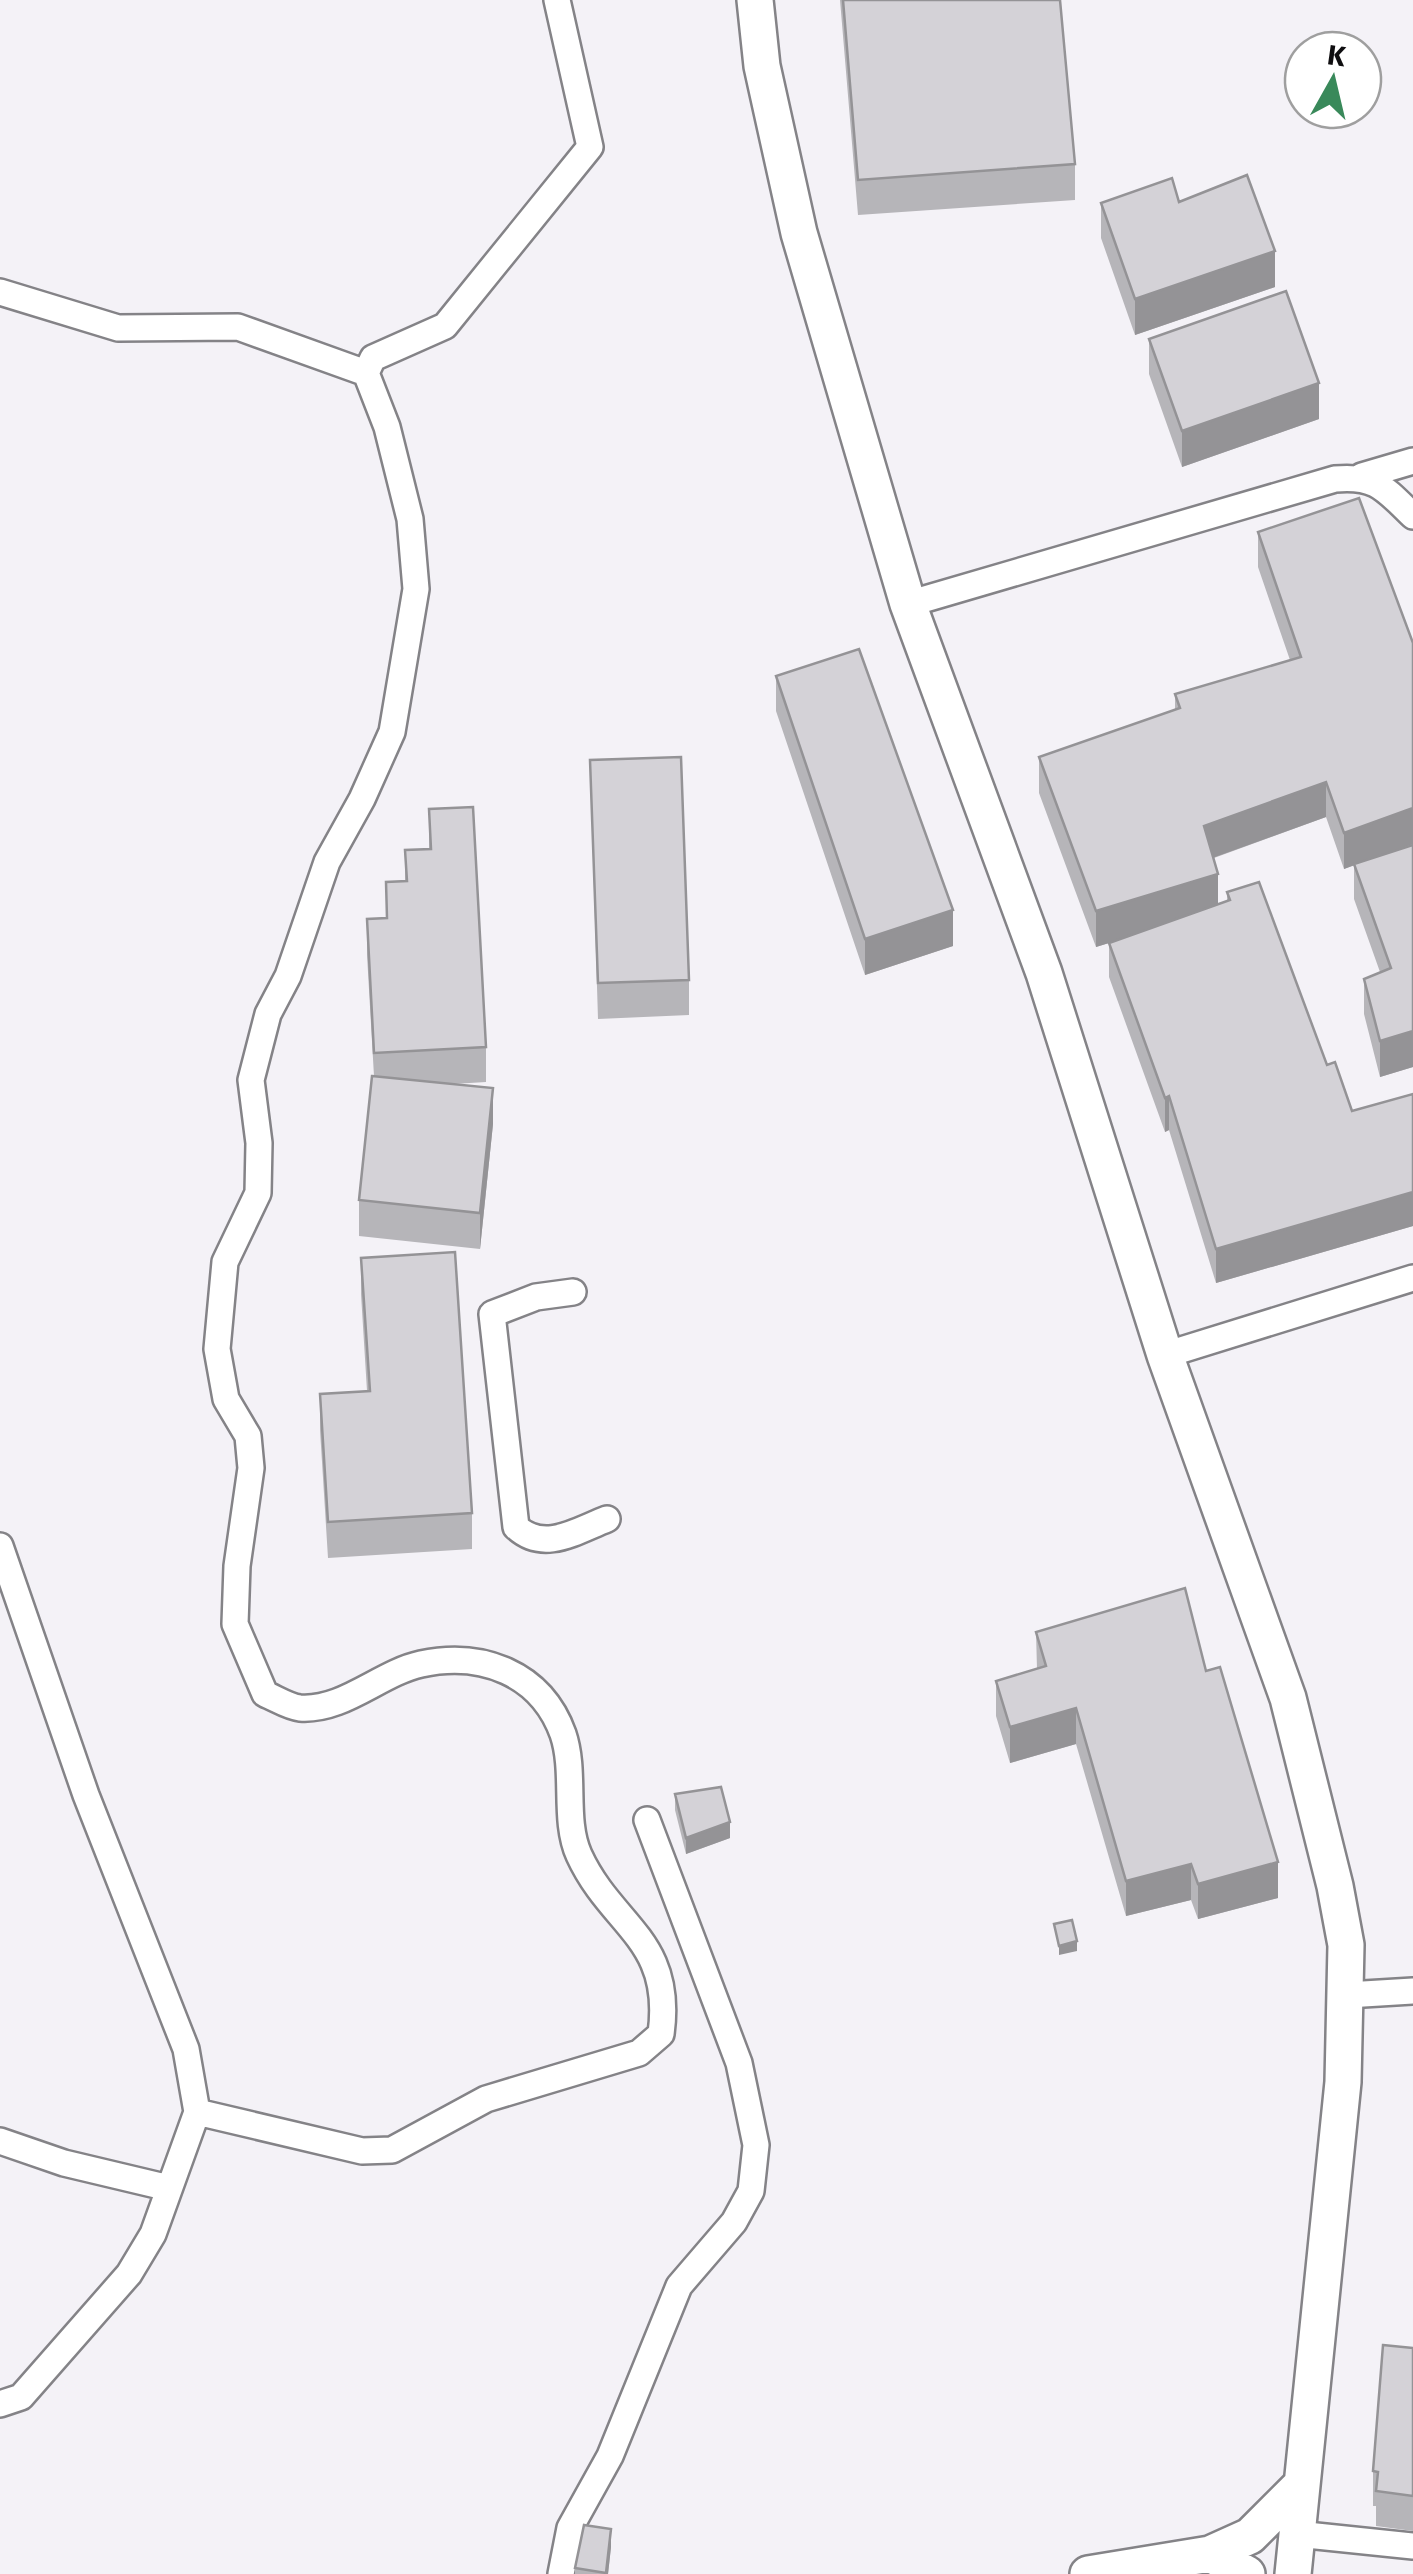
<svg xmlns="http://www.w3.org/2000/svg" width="1413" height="2574" font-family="'Fira Sans',sans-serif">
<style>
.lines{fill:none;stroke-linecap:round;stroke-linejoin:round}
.street-casing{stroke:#848387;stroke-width:30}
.secondary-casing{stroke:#848387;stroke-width:40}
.street{stroke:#fff;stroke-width:25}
.secondary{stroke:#fff;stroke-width:35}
.wall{fill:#b6b5b9}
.shaded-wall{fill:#949396}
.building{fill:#d4d2d7;stroke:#949396;stroke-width:2.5}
</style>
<rect width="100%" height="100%" fill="#f4f2f7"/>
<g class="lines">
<defs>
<path id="street" d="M 0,292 L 118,328 L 238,327 L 366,373
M 1362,476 L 1413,461
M 908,604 L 1335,479 C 1376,475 1385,489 1413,516
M 573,1292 L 536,1297 L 492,1314 L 516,1527 C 544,1553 576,1531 607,1519
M 1165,1355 L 1413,1278
M 0,1546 L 86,1795 L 186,2049 L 197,2112 L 153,2234 L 129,2274 L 21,2397 L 0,2404
M 1347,1995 L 1413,1991
M 197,2112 L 362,2151 L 392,2150 L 486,2099 L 639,2053 L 661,2034 C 674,1939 612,1927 579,1855 C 563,1820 576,1772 563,1734 C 541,1673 482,1651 421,1664 C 380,1673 344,1711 300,1708 C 289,1707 275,1698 265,1694 L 235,1624 L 237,1566 L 251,1468 L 248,1436 L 226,1399 L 217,1349 L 225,1262 L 258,1193 L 259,1143 L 251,1080 L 268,1014 L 288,976 L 327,862 L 362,799 L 392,732 L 416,589 L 410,519 L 387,427 L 366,373 L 373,358 L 445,326 L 590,147 L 557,0
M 0,2141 L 64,2163 L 169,2188
M 1297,2534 L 1413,2546
M 561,2574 L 570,2528 L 610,2456 L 679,2286 L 734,2222 L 751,2191 L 756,2145 L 739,2063 L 647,1820"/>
<path id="secondary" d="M 755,0 L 762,66 L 799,233 L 908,604 L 1044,973 L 1165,1355 L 1288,1698 L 1335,1886 L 1346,1945 L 1343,2082 L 1293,2574
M 1088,2574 L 1210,2554
M 1247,2574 L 1210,2554 L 1250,2536 L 1301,2485"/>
</defs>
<use href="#street" class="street-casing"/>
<use href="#secondary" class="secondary-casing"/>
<use href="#street" class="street"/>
<use href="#secondary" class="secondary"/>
</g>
<path class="wall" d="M 840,0 L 1060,0 L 1075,164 L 1075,200 L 858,215 Z
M 1179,202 L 1275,287 L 1135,335 L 1101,238 L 1101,203 Z
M 1149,339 L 1319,419 L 1182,467 L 1149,374 Z
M 1258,532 L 1413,845 L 1413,1067 L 1380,1077 L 1364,1014 L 1364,979 L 1380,972 L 1354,899 L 1354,865 L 1344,869 L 1326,817 L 1214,858 L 1218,904 L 1227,901 L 1227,892 L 1352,1111 L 1413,1094 L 1413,1226 L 1216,1283 L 1169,1130 L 1165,1132 L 1109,977 L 1109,943 L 1118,940 L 1096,947 L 1039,793 L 1039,757 L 1175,710 L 1175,694 L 1290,660 L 1258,567 Z
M 776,676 L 953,946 L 865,975 L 776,711 Z
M 590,760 L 689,980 L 689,1015 L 598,1019 Z
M 429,809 L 486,1047 L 486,1082 L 453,1084 L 493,1124 L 480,1249 L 359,1236 L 359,1200 L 374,1076 L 367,955 L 367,919 L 386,918 L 386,882 L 405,882 L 405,850 L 429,849 Z
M 361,1258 L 472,1513 L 472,1549 L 328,1558 L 320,1430 L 320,1394 L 367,1391 L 361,1294 Z
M 1036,1632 L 1206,1671 L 1278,1898 L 1198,1919 L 1191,1900 L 1126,1916 L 1076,1744 L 1010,1763 L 996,1716 L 996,1681 L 1037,1669 Z
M 675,1794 L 730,1838 L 686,1854 L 675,1810 Z
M 1413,2348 L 1413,2531 L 1376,2526 L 1376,2506 L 1373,2506 L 1373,2471 Z
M 611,2547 L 608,2574 L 575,2574 L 575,2568 Z"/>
<path class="shaded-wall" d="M 1275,251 L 1275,287 L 1135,335 L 1135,299 Z
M 1319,383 L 1319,419 L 1182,467 L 1182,431 Z
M 1326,782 L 1326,817 L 1204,861 L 1204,826 Z
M 1413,808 L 1413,844 L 1344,869 L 1344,833 Z
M 1218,874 L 1218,910 L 1096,947 L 1096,911 Z
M 953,910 L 953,946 L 865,975 L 865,939 Z
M 1413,1031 L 1413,1067 L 1380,1077 L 1380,1041 Z
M 493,1088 L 493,1124 L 480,1249 L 480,1213 Z
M 1169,1096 L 1169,1130 L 1165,1132 L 1165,1098 Z
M 1413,1192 L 1413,1226 L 1216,1283 L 1216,1249 Z
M 1076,1708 L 1076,1744 L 1010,1763 L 1010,1727 Z
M 730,1822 L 730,1838 L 686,1854 L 686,1838 Z
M 1278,1862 L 1278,1898 L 1198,1919 L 1198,1884 Z
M 1191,1864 L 1191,1900 L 1126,1916 L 1126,1881 Z
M 1077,1941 L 1077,1951 L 1059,1955 L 1059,1946 Z
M 611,2529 L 611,2547 L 608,2574 L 606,2574 Z"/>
<path class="building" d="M 843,0 L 1060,0 L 1075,164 L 858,180 Z
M 1247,175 L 1275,251 L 1135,299 L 1101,203 L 1172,178 L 1179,202 Z
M 1286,291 L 1319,383 L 1182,431 L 1149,339 Z
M 1359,498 L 1413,643 L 1413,808 L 1344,833 L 1326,782 L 1204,826 L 1218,874 L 1096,911 L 1039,757 L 1180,708 L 1175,694 L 1301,657 L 1258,532 Z
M 859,649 L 953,910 L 865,939 L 776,676 Z
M 681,757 L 689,980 L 598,983 L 590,760 Z
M 473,807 L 486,1047 L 374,1053 L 367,919 L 387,918 L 386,882 L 407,881 L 405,850 L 431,849 L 429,809 Z
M 1413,845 L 1413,1031 L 1380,1041 L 1364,979 L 1391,968 L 1354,864 Z
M 1259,882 L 1327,1065 L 1335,1062 L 1352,1111 L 1413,1094 L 1413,1192 L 1216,1249 L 1169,1096 L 1165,1098 L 1109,943 L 1230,900 L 1227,892 Z
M 372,1076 L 493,1088 L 480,1213 L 359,1200 Z
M 455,1252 L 472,1513 L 328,1522 L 320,1394 L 370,1391 L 361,1258 Z
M 1185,1588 L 1206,1671 L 1220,1667 L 1278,1862 L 1198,1884 L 1191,1864 L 1126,1881 L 1076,1708 L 1010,1727 L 996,1681 L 1046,1666 L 1036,1632 Z
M 721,1787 L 730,1822 L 686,1838 L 675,1794 Z
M 1072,1920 L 1077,1941 L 1059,1946 L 1054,1924 Z
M 1383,2345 L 1413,2348 L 1413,2496 L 1376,2491 L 1378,2472 L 1373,2471 Z
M 584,2525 L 611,2529 L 606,2573 L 575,2568 Z"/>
<g transform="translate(1333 80) rotate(8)"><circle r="48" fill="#ffffff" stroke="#9f9f9f" stroke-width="2.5"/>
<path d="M0-8L18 38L0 25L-18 38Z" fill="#39895a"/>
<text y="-15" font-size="28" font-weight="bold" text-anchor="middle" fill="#0f0e10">K</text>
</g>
</svg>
